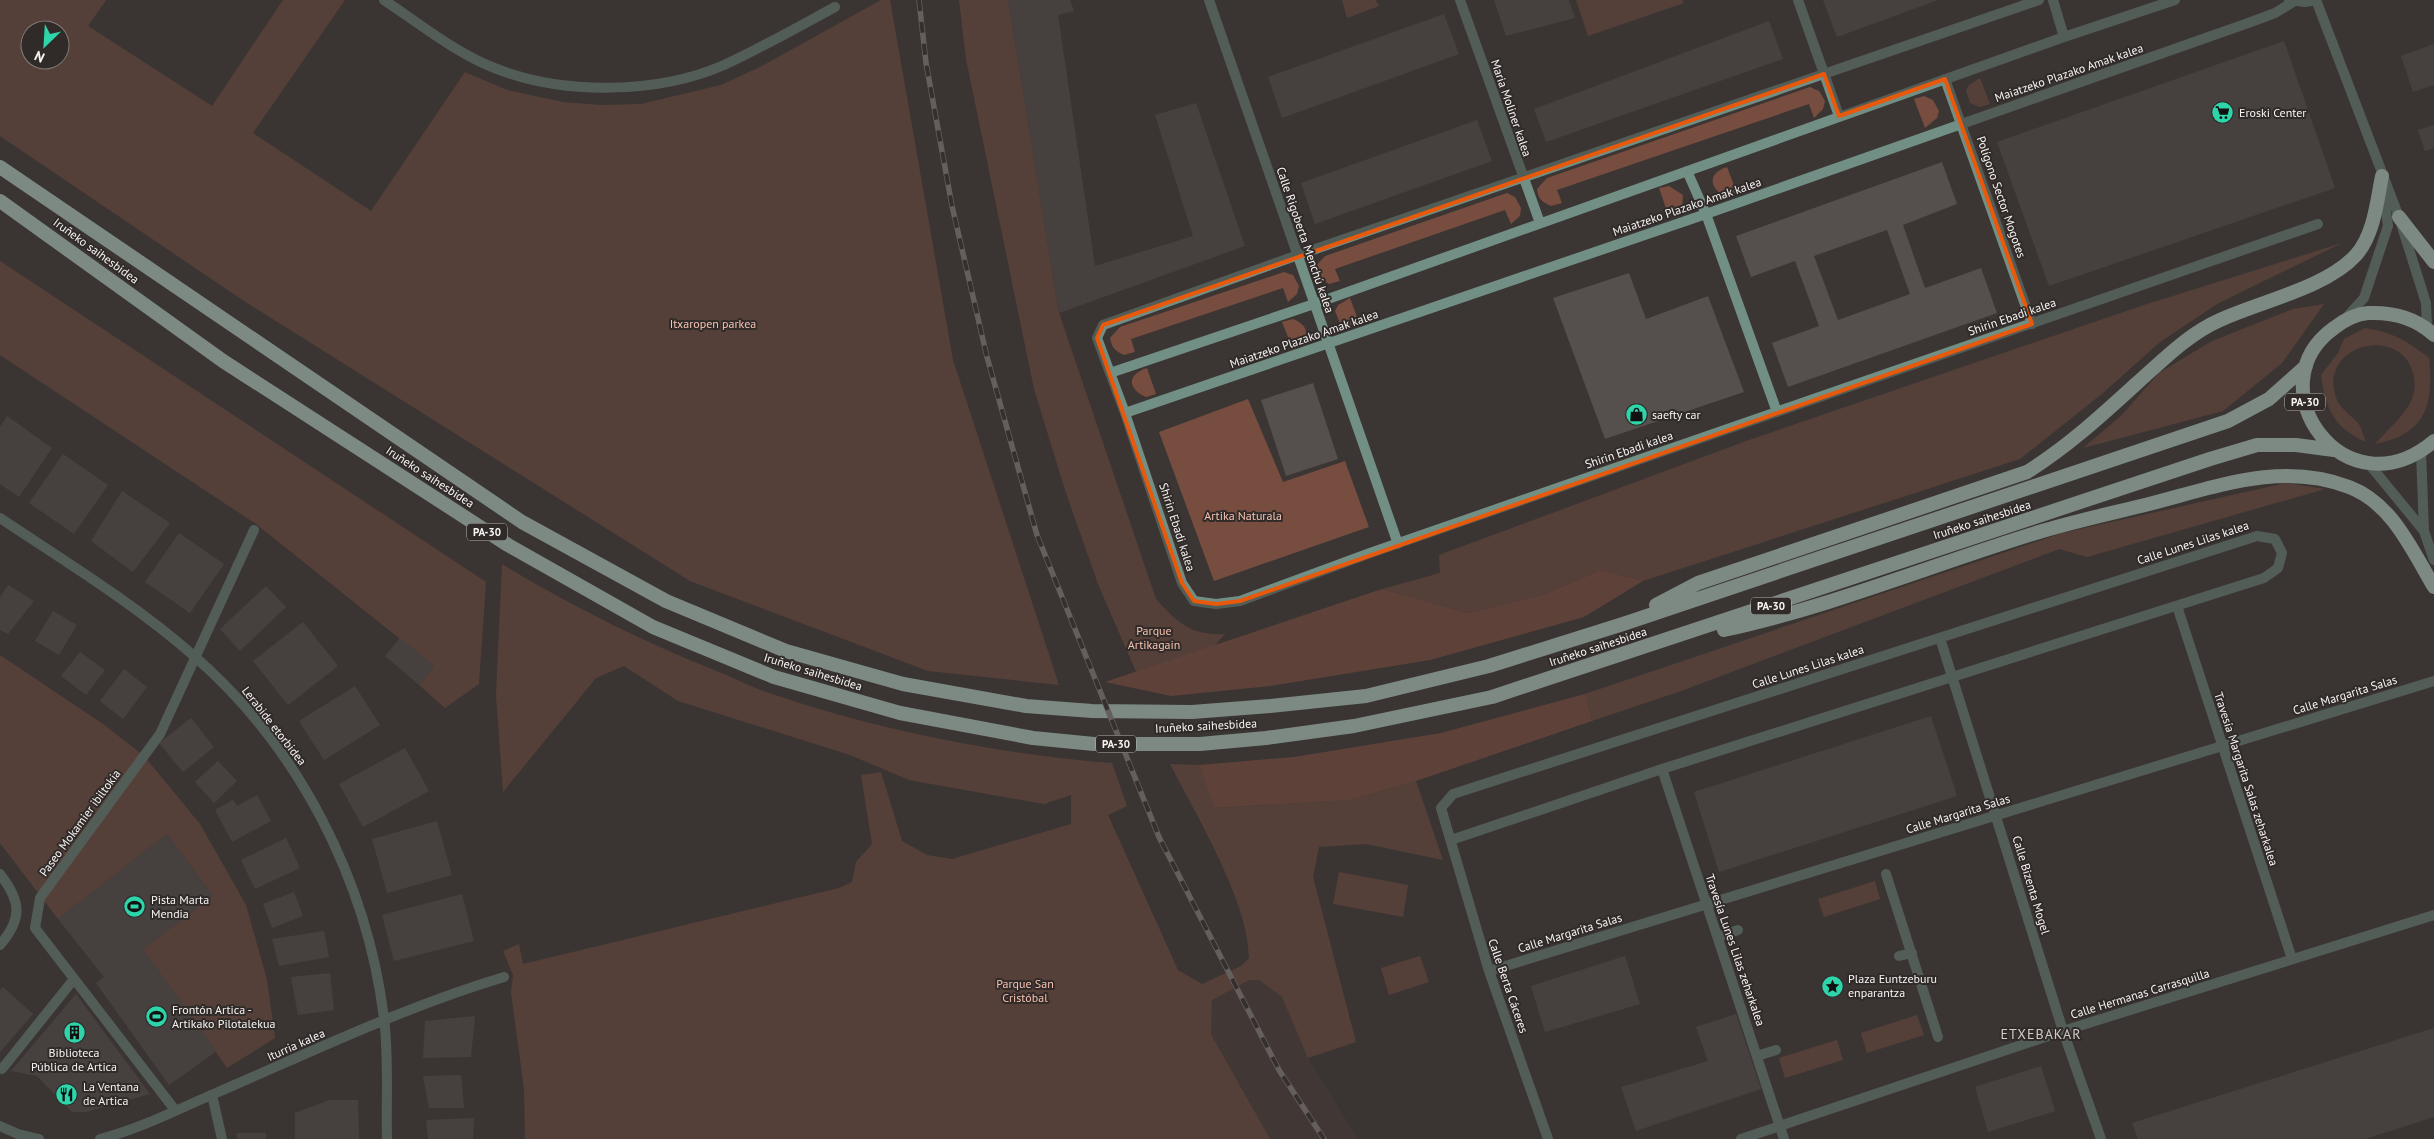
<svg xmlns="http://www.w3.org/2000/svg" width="2434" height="1139" font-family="'PT Sans',sans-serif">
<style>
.built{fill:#4a3d3a}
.green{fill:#774d40;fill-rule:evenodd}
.forest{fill:#8b5241}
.building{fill:#554f4d;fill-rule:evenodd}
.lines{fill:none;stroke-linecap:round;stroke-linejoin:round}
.pedestrian{stroke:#728f85;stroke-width:10}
.minor{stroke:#728f85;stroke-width:10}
.trunk{stroke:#cdf2e4;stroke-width:14}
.rail-casing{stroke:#979291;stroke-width:5.5}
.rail{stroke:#302b29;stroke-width:4;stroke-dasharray:11;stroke-linecap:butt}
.marked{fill:none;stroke:#e8590c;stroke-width:4;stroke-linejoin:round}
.labels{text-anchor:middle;stroke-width:4;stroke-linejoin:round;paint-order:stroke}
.shield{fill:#302b29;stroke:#bbb8b6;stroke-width:1}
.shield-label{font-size:11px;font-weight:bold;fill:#f7f4f3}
.street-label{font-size:12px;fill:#f7f4f3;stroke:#302b29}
.poi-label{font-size:12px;fill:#f7f4f3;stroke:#302b29;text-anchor:start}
.park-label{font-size:12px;fill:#f8c2b1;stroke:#302b29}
.neighbourhood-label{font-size:14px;letter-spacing:1px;fill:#d2cbc9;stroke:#302b29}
</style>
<rect width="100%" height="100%" fill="#3b3533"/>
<path class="built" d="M 1249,980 L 1259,980 L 1282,997 L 1308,1058 L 1358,1139 L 1270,1139 L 1211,1033 L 1212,1000 Z"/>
<path class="green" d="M 0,0 L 106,0 L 88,26 L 212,106 L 283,0 L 345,0 L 253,133 L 371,211 L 465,72 L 507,90 L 563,102 L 601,105 L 641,104 L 721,85 L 760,67 L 881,0 L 890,0 L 953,360 L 1059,685 L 928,671 L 690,581 L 241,299 L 0,136 ZM 30,30 L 60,30 L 60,60 L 30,60 Z
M 959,0 L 1008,0 L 1059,313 L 1156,599 C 1178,623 1191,636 1225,634 L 1203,659 L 1137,674 L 1098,584 L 1065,490 L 1034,389 L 966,59 Z
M 1342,0 L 1376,0 L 1379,6 L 1347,18 Z
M 1576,0 L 1682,0 L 1684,3 L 1588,36 Z
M 1980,78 L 1990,104 L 1980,107 L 1970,103 L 1966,90 L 1969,85 Z
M 1810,87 L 1819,91 L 1825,101 L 1823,109 L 1814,118 L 1809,104 L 1557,190 L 1562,203 L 1551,206 C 1542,202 1538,199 1537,189 L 1547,178 Z
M 1924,96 L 1933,100 L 1939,111 L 1937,118 L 1925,128 L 1914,99 Z
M 1727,167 L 1737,193 L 1726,196 C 1709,189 1707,173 1727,167 Z
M 1669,186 L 1683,195 L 1682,208 L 1669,217 L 1659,188 Z
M 1507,193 L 1515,197 L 1521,208 L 1520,216 L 1511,224 L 1505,210 L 1335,269 L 1340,281 L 1329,284 L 1316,275 L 1315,267 L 1325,256 Z
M 2342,243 L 2217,304 L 2160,342 L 2103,393 L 2020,459 L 1643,581 L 1601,570 L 1543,595 L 1468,613 L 1382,589 L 1440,573 L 1439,555 L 1749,440 L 2144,305 Z
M 0,261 L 486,582 L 479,684 L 445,708 L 419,685 L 434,666 L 256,524 L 0,355 Z
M 1284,272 L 1293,275 L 1299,286 L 1297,294 L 1288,302 L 1283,288 L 1131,339 L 1135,352 L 1124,355 C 1115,351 1112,348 1110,338 L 1120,327 Z
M 1350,298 L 1360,325 L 1349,328 L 1340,323 L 1335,311 L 1338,305 Z
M 2324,304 L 2282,363 L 2223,411 L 2083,448 L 2121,416 L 2159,373 L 2212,341 L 2293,309 Z
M 1293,319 C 1304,324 1308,328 1306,341 L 1293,350 L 1282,322 Z
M 2365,328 C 2394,333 2406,340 2429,358 C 2434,405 2426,434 2375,444 C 2387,430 2405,416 2412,399 C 2415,392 2415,384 2414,377 C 2405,326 2325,341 2334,391 C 2337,406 2346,411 2356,421 C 2361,425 2363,435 2366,442 C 2333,427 2326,409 2321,375 L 2338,353 L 2344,339 Z
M 1147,368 L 1156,394 L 1146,397 C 1128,389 1126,375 1147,368 Z
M 1248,399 L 1283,482 L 1345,461 L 1369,527 L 1214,581 L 1159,432 Z
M 2286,483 L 2325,489 L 2087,557 L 2059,549 L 1681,691 L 1592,721 L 1585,694 L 2062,533 Z
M 502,564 C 571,606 644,642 719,672 C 738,680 758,690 778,696 C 886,732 999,754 1112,763 L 1127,806 L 1108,815 L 1178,970 L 1202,984 L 1241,966 L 1249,958 C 1248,900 1197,817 1170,764 L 1199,765 L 1216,808 L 1350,800 L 1416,781 L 1443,860 L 1366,844 L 1319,847 L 1313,877 L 1356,1042 L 1308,1058 L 1282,997 L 1259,980 L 1249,980 L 1212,1000 L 1211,1034 L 1270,1139 L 525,1139 L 524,1089 L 511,992 L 513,975 L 503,951 L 519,944 L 523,964 L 839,888 L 852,882 L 856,862 L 872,844 L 861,775 L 881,772 L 902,841 L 927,855 L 952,859 L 1071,824 L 1071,795 L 1044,804 L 909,780 L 850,755 L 678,701 L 624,666 L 596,678 L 503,792 L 496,695 Z
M 0,655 L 103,724 L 144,756 L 200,824 L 246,905 L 267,980 L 275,1038 L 227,1068 L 143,949 L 213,896 L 167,834 L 58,919 L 0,843 Z
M 1339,872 L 1408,885 L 1403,917 L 1333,904 Z
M 1875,881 L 1880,899 L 1824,917 L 1818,899 Z
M 1420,956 L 1429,982 L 1389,995 L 1381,968 Z
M 1917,1015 L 1924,1035 L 1867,1053 L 1861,1033 Z
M 1837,1040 L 1843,1060 L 1785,1078 L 1779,1058 Z"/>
<path class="forest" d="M 1601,570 L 1643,581 L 1584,617 L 1430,660 L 1270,686 L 1171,696 L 1105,682 L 1382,589 L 1468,613 L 1543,595 Z
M 1585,694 L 1592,721 L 1416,781 L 1350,800 L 1215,808 L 1199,765 L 1294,757 L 1441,733 Z"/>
<path class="building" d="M 1008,0 L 1070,0 L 1074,11 L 1058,15 L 1095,266 L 1193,236 L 1155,115 L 1196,103 L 1245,246 L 1059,313 Z
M 1494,0 L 1569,0 L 1575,18 L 1506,36 Z
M 1823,0 L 1938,0 L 1837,37 Z
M 1444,14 L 1459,54 L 1282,118 L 1268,77 Z
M 1769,21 L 1783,59 L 1546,142 L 1534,109 Z
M 2284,41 L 2335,188 L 2049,286 L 1997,142 Z
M 2434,44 L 2434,85 L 2413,92 L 2401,56 Z
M 1477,120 L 1492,161 L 1315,224 L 1301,183 Z
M 2434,125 L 2434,148 L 2425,151 L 2418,130 Z
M 1942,162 L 1957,204 L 1903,225 L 1925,288 L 1981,268 L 1997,313 L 1788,387 L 1772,343 L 1819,326 L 1795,261 L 1751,277 L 1736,236 ZM 1887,230 L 1910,294 L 1838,320 L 1814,256 Z
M 1629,273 L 1646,319 L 1708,296 L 1744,392 L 1605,439 L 1553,298 Z
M 1313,383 L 1338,459 L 1286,476 L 1261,400 Z
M 7,416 L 52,448 L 19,497 L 0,484 L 0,427 Z
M 63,454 L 108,485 L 74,534 L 29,503 Z
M 122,491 L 170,523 L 133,572 L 91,541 Z
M 179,533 L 224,564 L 190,613 L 145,582 Z
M 8,585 L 34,601 L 8,634 L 0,630 L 0,597 Z
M 266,586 L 286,607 L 240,651 L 220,629 Z
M 53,611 L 77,625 L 59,655 L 35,641 Z
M 303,622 L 338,666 L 288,705 L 253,661 Z
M 400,638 L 434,666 L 419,685 L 385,656 Z
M 80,652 L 105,670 L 86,695 L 61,676 Z
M 124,669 L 147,687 L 123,719 L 100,701 Z
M 355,686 L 380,725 L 324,760 L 299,721 Z
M 1931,716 L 1957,796 L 1719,872 L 1694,792 Z
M 191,718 L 214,747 L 183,772 L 159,743 Z
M 405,748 L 429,791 L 363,827 L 339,784 Z
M 218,761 L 237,781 L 214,803 L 195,782 Z
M 257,795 L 271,821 L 232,842 L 215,810 L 233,800 L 237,806 Z
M 437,821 L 452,875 L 387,893 L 372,839 Z
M 167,834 L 213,896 L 143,949 L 217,1051 L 169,1085 L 96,983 L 104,977 L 58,919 Z
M 286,838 L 300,868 L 255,889 L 241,860 Z
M 294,892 L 303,916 L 272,928 L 263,904 Z
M 462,894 L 474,941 L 394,961 L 382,915 Z
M 324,931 L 329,957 L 279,966 L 272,939 Z
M 1625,956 L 1640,1004 L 1545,1032 L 1531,986 Z
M 330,973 L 334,1010 L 298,1015 L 291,977 Z
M 3,987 L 33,1014 L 0,1052 L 0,990 Z
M 76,994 L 150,1094 L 86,1112 L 72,1112 L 37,1076 L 11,1071 Z
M 1736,1014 L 1761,1089 L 1636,1131 L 1621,1087 L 1708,1061 L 1696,1027 Z
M 475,1016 L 471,1057 L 423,1058 L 425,1021 Z
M 2434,1028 L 2434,1117 L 2365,1139 L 2138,1139 L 2132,1123 Z
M 2041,1066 L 2055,1111 L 1988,1132 L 1975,1087 Z
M 461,1075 L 464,1108 L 429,1108 L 423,1076 Z
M 330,1100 L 358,1100 L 359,1139 L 295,1139 L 295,1113 Z
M 474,1118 L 473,1139 L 428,1139 L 426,1120 Z
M 237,1133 L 266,1133 L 266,1139 L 237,1139 Z"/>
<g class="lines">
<path class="pedestrian" d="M 2177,606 L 2292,959
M 1662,769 L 1784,1139
M 1886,874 L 1938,1037
M 1718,937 L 1738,930
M 1899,956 L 1912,953
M 1757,1056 L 1776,1050
M 2,1069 L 74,979
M 212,1095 L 222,1139
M 175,1110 L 35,928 L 40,898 L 160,734 L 254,530"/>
<path class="minor" d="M 384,0 C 420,24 457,54 497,69 C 564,95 658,94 724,65 C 761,48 798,27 835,7
M 1209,0 L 1398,544
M 1460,0 L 1540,223
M 1798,0 L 1839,116
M 2039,0 L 1298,255 L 1103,325 L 1097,338 L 1125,413 L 1182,583 L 1194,601 L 1216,604 L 1240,601 L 1370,553 L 2318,224
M 2053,0 L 2064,37
M 2289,0 L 2305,2 L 2316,0
M 2316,0 L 2399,217 L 2426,303 L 2427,329
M 1945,79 L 2032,324
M 1687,171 L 1706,214 L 1777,412
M 2345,319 L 2364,298 L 2388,226 L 2383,190
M 1110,373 L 1314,304 L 2064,37 L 2175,0
M 1125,413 L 1706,214 L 2251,22 L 2275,13 L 2293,2
M 2421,452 L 2424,531 L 2434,560
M 2369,464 L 2424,531
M 0,518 C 66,562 135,604 194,656 C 299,747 367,881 384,1018 C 389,1057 386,1099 387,1139
M 1940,638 L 2063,1031 L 2101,1139
M 1451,840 L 1662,769 L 2264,578 L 2278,568 L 2282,553 L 2275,539 L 2257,536 L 1453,794 L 1441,808 L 1489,971 L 1548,1139
M 0,874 C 21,901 23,918 0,945
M 1489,971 L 2434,681
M 0,1126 L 18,1134 L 39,1139
M 100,1139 C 140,1129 178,1109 216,1093 C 311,1052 404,1007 504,977
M 1741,1139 L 2063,1031 L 2434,915"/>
<path class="trunk" d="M 0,167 L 522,522 L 666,601 L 786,651 L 903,684 L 1026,706 L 1092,711 L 1192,712 L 1270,706 L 1366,696 L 1489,666 L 1623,624 L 2228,421 L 2269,399 L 2306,366
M 0,201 L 223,361 L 508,545 L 653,627 L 774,677 L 900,713 L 1033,738 L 1094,744 L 1200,744 L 1266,738 L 1354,726 L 1492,697 L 2210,459 L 2257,445 L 2296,445 L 2334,450
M 2399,217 L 2434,262
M 2434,335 C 2416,318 2393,312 2368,313 C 2356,314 2343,321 2334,328 C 2253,386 2345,516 2434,441
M 1656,605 L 1698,583 L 2027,472 C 2067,447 2101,416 2136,384 C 2162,361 2188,334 2220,320 C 2261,301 2326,288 2356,255 C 2374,235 2377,201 2382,176
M 1724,630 C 1831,607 1934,564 2039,532 C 2075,521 2113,513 2149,504 C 2216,487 2281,461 2349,487 C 2392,503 2412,550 2434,587"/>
<defs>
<path id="rail" d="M 919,0 L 926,63 L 952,206 L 987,357 L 1037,535 L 1159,837 L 1279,1070 L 1324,1139"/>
</defs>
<use href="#rail" class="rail-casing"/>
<use href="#rail" class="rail"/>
</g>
<path d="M0 0H2434V1139H0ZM 1824,74 L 1839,116 L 1945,79 L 2032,324 L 1240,601 L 1216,604 L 1194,601 L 1182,583 L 1097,338 L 1103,325 Z" fill="#3b3533" fill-opacity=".55" fill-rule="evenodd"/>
<path class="marked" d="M 1824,74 L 1839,116 L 1945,79 L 2032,324 L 1240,601 L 1216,604 L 1194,601 L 1182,583 L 1097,338 L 1103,325 Z"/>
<defs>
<symbol id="supermarket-disc" viewBox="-11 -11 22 22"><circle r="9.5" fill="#2ed4aa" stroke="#302b29"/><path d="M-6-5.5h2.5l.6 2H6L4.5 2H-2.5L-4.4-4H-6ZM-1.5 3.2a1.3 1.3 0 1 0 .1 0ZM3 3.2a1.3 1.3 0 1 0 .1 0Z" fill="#111"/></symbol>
<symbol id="shop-disc" viewBox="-11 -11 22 22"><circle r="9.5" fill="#2ed4aa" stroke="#302b29"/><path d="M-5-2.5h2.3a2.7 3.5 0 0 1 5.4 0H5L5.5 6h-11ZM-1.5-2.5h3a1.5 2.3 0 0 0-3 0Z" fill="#111"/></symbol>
<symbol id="stadium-disc" viewBox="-11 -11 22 22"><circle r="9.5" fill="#2ed4aa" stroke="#302b29"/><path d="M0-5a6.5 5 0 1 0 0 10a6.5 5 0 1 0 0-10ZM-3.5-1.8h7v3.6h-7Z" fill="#111"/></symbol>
<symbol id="sight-disc" viewBox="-11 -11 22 22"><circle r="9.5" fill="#2ed4aa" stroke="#302b29"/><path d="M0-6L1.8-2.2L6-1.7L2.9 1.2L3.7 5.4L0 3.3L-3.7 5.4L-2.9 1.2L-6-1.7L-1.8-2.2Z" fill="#111"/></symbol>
<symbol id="building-disc" viewBox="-11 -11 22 22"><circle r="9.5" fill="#2ed4aa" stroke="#302b29"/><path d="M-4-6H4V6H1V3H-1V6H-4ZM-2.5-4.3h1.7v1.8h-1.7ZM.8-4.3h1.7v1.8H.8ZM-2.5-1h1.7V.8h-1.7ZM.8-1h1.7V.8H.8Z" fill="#111"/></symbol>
<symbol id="restaurant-disc" viewBox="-11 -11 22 22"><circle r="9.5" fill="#2ed4aa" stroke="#302b29"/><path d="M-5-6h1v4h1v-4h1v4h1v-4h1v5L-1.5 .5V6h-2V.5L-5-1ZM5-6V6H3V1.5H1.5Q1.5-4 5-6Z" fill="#111"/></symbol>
</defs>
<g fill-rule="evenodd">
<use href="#supermarket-disc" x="2210" y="100" width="25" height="25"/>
<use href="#shop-disc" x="1624" y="402" width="25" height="25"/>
<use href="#stadium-disc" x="122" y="894" width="25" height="25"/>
<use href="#sight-disc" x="1820" y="974" width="25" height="25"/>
<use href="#stadium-disc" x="144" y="1004" width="25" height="25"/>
<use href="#building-disc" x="62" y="1020" width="25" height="25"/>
<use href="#restaurant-disc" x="54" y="1082" width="25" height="25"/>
</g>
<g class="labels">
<g class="shield">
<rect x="2285" y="393.5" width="40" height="17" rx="4"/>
<rect x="467" y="523.5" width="40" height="17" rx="4"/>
<rect x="1751" y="597.5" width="40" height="17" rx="4"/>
<rect x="1096" y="735.5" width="40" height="17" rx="4"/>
</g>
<g class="shield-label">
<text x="2305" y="406">PA-30</text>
<text x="487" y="536">PA-30</text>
<text x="1771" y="610">PA-30</text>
<text x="1116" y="748">PA-30</text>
</g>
<g class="street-label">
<text transform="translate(2069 73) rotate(-19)" y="4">Maiatzeko Plazako Amak kalea</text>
<text transform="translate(1511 108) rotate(71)" y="4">Maria Moliner kalea</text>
<text transform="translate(2001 197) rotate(71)" y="4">Polígono Sector Mogotes</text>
<text transform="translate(1687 207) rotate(-19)" y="4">Maiatzeko Plazako Amak kalea</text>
<text transform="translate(1305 240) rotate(71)" y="4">Calle Rigoberta Menchú kalea</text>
<text transform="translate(96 251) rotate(36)" y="4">Iruñeko saihesbidea</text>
<text transform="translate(2012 317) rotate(-19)" y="4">Shirin Ebadi kalea</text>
<text transform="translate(1304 339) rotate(-19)" y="4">Maiatzeko Plazako Amak kalea</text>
<text transform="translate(1629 450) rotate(-19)" y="4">Shirin Ebadi kalea</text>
<text transform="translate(430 477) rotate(33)" y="4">Iruñeko saihesbidea</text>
<text transform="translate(1982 520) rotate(-18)" y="4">Iruñeko saihesbidea</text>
<text transform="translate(1177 527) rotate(72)" y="4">Shirin Ebadi kalea</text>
<text transform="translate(2193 543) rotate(-18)" y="4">Calle Lunes Lilas kalea</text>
<text transform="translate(1598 647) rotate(-18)" y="4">Iruñeko saihesbidea</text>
<text transform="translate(1808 667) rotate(-18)" y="4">Calle Lunes Lilas kalea</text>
<text transform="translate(813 672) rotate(17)" y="4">Iruñeko saihesbidea</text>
<text transform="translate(2345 695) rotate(-17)" y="4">Calle Margarita Salas</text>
<text transform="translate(274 726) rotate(52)" y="4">Lerabide etorbidea</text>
<text transform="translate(1206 726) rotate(-3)" y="4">Iruñeko saihesbidea</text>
<text transform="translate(2246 779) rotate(72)" y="4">Travesía Margarita Salas zeharkalea</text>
<text transform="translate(1958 814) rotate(-17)" y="4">Calle Margarita Salas</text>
<text transform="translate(80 823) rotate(-54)" y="4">Paseo Mokamier ibiltokia</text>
<text transform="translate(2031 885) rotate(73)" y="4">Calle Bizenta Mogel</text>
<text transform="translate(1570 933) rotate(-17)" y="4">Calle Margarita Salas</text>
<text transform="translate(1735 950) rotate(71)" y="4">Travesía Lunes Lilas zeharkalea</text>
<text transform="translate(1508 986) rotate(71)" y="4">Calle Berta Cáceres</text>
<text transform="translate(2140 994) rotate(-17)" y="4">Calle Hermanas Carrasquilla</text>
<text transform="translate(296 1045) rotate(-24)" y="4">Iturria kalea</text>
</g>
<g class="poi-label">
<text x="2239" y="117">Eroski Center</text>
<text x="1652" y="419">saefty car</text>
<text x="151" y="904">Pista Marta<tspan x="151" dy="14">Mendia</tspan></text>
<text x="1848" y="983">Plaza Euntzeburu<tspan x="1848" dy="14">enparantza</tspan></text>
<text x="172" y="1014">Frontón Artica -<tspan x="172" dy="14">Artikako Pilotalekua</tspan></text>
<text x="74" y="1057" text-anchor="middle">Biblioteca<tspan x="74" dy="14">Pública de Artica</tspan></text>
<text x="83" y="1091">La Ventana<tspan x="83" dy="14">de Artica</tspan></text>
</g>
<g class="park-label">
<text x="713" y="328">Itxaropen parkea</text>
<text x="1243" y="520">Artika Naturala</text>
<text x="1154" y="635">Parque<tspan x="1154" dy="14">Artikagain</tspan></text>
<text x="1025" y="988">Parque San<tspan x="1025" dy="14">Cristóbal</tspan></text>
</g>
<g class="neighbourhood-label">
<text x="2041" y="1039">ETXEBAKAR</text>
</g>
</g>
<g transform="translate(45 45) rotate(205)"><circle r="24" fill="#302b29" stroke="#807b7a"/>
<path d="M0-4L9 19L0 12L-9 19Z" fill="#2ed4aa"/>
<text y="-8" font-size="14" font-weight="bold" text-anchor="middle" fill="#f7f4f3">N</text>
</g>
</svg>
